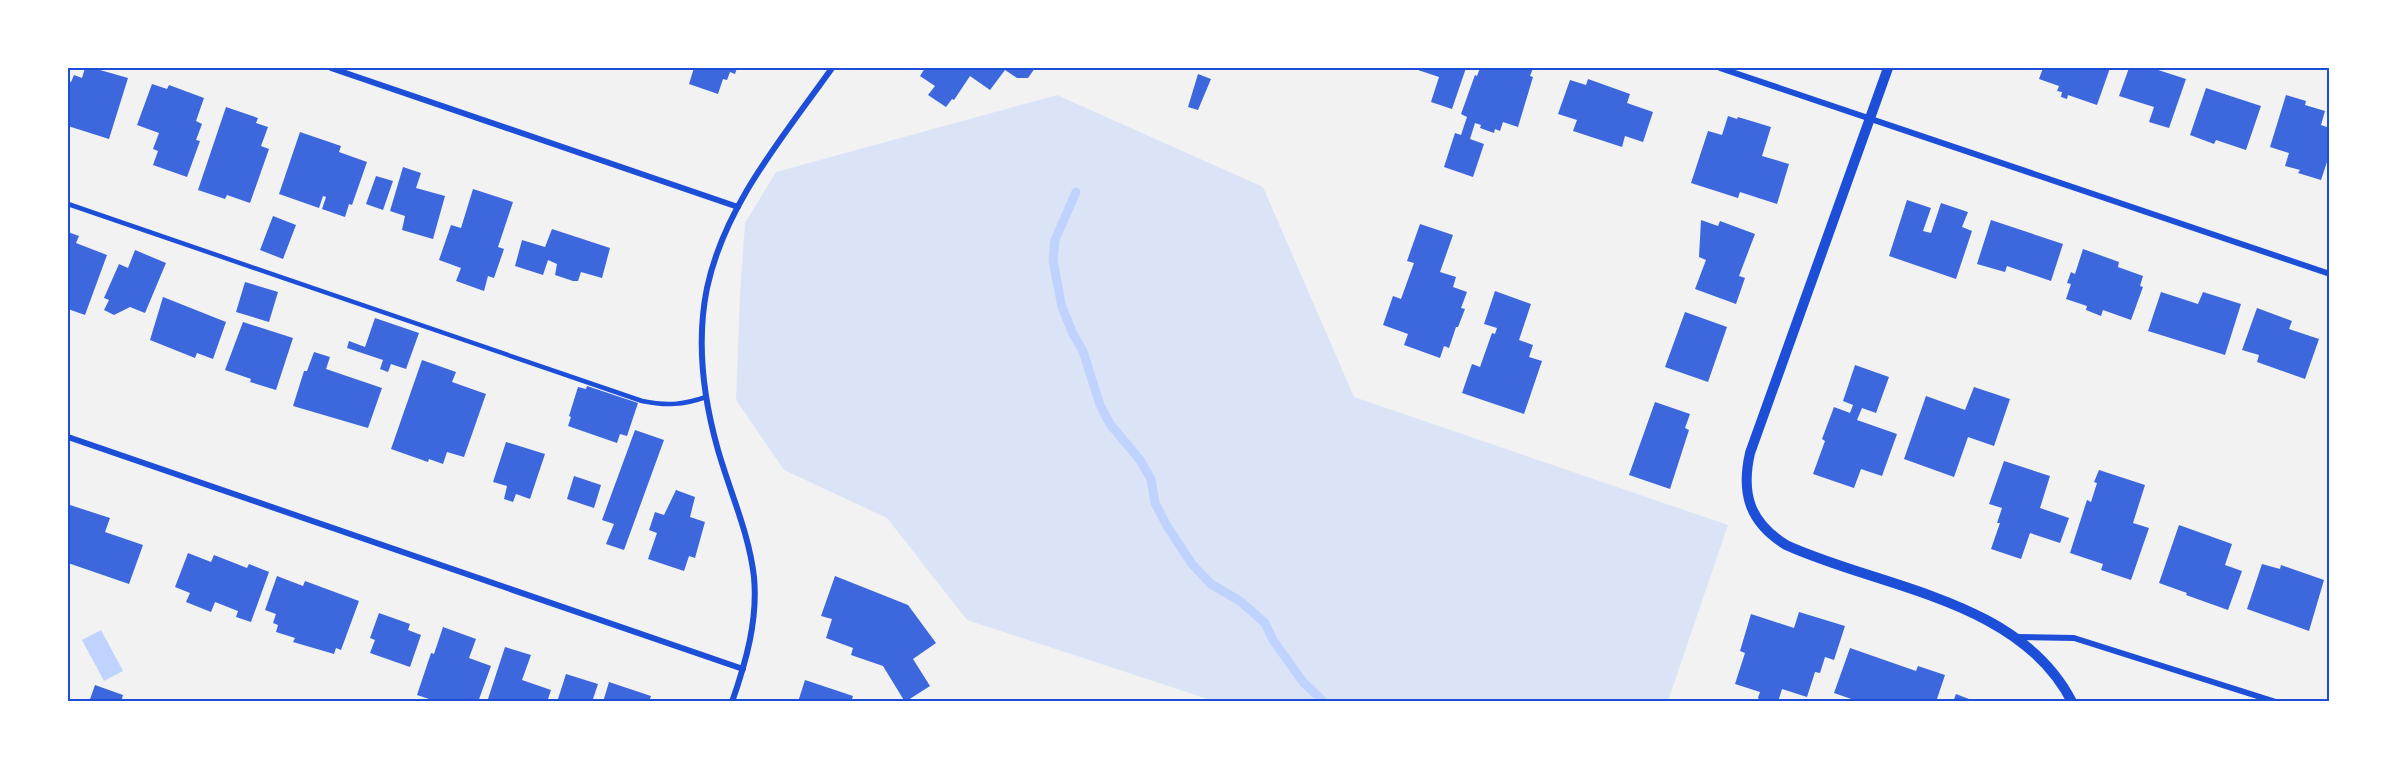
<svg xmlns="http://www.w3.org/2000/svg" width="2397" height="769" font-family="Bitter,serif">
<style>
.green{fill:#dbe4f7}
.water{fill:#bfd3fe}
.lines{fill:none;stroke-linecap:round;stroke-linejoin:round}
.stream{stroke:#bfd3fe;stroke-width:9}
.building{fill:#3d67dc}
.service{stroke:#1d4ed8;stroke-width:4.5}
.minor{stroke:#1d4ed8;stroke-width:6}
.tertiary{stroke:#1d4ed8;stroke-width:10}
.neatline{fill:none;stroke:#1d4ed8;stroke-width:2}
</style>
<rect width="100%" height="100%" fill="#f2f2f2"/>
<path class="green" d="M 1057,95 L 1263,187 L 1354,397 L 1728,525 L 1668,701 L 1214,701 L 967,620 L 887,518 L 784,470 L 736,400 L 740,295 L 745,223 L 776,172 Z"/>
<path class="water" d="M 101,630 L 123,671 L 104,681 L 82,640 Z"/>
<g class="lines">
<path class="stream" d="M 1076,192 L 1055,240 L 1053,261 L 1062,307 L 1073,334 L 1083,351 L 1100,405 L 1110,424 L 1140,460 L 1151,479 L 1155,503 L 1167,526 L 1192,564 L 1211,584 L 1240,601 L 1265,623 L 1273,640 L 1303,682 L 1324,702"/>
</g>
<path class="building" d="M 85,68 L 93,68 L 128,78 L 109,139 L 68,126 L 68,81 L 71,82 L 74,75 L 82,78 Z
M 694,68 L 737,68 L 735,74 L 730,72 L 727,80 L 723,79 L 718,94 L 689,84 Z
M 925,68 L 1035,68 L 1028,78 L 1017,78 L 1005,70 L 990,90 L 970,76 L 954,100 L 952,99 L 946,107 L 928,95 L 935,86 L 920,76 Z
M 1412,68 L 1466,68 L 1452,109 L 1431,102 L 1439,77 Z
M 1480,68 L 1533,68 L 1530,76 L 1533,77 L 1518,127 L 1503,122 L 1500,131 L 1495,129 L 1494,133 L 1480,128 L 1481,125 L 1475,123 L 1470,139 L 1484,144 L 1473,177 L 1444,167 L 1455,133 L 1461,135 L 1467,117 L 1461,114 L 1475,75 L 1477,76 Z
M 2043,68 L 2110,68 L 2097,105 L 2068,95 L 2067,99 L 2061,97 L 2062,92 L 2057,91 L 2059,86 L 2039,79 Z
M 2129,68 L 2152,68 L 2186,79 L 2169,128 L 2149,122 L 2154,107 L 2119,96 Z
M 1198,74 L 1211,79 L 1198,110 L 1188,107 Z
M 1588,79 L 1630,94 L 1627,103 L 1653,112 L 1643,142 L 1625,136 L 1622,147 L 1573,131 L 1577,120 L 1558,114 L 1570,80 L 1586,85 Z
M 152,84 L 167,89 L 169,85 L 204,98 L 196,121 L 202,124 L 196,140 L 200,141 L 187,177 L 153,165 L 158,151 L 153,149 L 159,133 L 137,125 Z
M 2206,88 L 2261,106 L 2246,150 L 2216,140 L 2214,144 L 2190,135 Z
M 2286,95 L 2306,101 L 2305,105 L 2325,111 L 2321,125 L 2330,128 L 2330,153 L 2321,180 L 2298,173 L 2300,170 L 2285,166 L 2289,153 L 2270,147 Z
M 226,107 L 258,118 L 256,123 L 268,127 L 261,146 L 269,149 L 250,203 L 227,195 L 225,199 L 198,190 Z
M 1728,116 L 1737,119 L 1738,117 L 1771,127 L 1762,156 L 1789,164 L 1777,204 L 1740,192 L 1738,198 L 1691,183 L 1708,131 L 1722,135 Z
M 300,132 L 341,146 L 339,152 L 367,162 L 352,205 L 349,204 L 345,217 L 322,209 L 326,197 L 323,196 L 319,208 L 279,194 Z
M 403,167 L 421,173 L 416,188 L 445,196 L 433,239 L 402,230 L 405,216 L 390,211 Z
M 376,176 L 393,181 L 383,210 L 366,204 Z
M 473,189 L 513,202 L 498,247 L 504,249 L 494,278 L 488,276 L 484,291 L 456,281 L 461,268 L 439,260 L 451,225 L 461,228 Z
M 1907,200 L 1931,208 L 1923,231 L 1931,233 L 1941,203 L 1968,212 L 1962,227 L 1972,231 L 1956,279 L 1889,256 Z
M 273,216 L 296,225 L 283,259 L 260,250 Z
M 1701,220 L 1718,226 L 1720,221 L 1755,234 L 1739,276 L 1745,278 L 1736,304 L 1695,289 L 1706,260 L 1699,257 Z
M 1991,220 L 2063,244 L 2051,281 L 2007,266 L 2005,272 L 1977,264 Z
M 1420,224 L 1453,235 L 1440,272 L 1456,277 L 1453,287 L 1467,292 L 1461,308 L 1465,309 L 1458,327 L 1456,327 L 1449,348 L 1444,346 L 1440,358 L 1404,345 L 1408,334 L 1383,325 L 1393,296 L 1401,299 L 1414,263 L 1407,261 Z
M 552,229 L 610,248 L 602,278 L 581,272 L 578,281 L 573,281 L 555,275 L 557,264 L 548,260 L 543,275 L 515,266 L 522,240 L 545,247 Z
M 68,232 L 79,236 L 76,243 L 107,255 L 85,315 L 68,309 Z
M 2083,249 L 2119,262 L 2118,267 L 2143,276 L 2140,286 L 2143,287 L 2131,320 L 2103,310 L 2101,316 L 2086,310 L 2087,306 L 2066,299 L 2071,284 L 2067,283 L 2071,272 L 2075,274 Z
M 135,250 L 166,263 L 145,313 L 130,307 L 114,315 L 104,310 L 109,300 L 104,298 L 119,264 L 128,268 Z
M 245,282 L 278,292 L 269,322 L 236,312 Z
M 1495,291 L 1531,304 L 1519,340 L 1533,345 L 1529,357 L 1542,361 L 1524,414 L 1462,393 L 1472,364 L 1480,367 L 1492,333 L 1495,334 L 1497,328 L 1484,324 Z
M 2161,292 L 2198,304 L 2203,292 L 2241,304 L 2225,355 L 2148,331 Z
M 163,297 L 226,322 L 213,359 L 197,353 L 195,358 L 150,340 Z
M 2257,308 L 2292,321 L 2289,329 L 2319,339 L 2305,379 L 2257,362 L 2259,355 L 2242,350 Z
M 1685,312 L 1727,327 L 1708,382 L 1665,367 Z
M 375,318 L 419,333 L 406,369 L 391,364 L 388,372 L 380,369 L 383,360 L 347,348 L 349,341 L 365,347 Z
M 243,322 L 293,338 L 276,390 L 250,382 L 251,379 L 225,370 Z
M 314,352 L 330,357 L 326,369 L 382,388 L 368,428 L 293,406 L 304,371 L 307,371 Z
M 422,360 L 456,372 L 452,382 L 486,394 L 464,457 L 447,452 L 443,464 L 429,459 L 428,462 L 391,449 Z
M 1855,365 L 1889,377 L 1876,413 L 1862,408 L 1857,420 L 1897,434 L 1882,476 L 1861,469 L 1854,488 L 1813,474 L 1825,441 L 1822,439 L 1834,407 L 1850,413 L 1853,405 L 1843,401 Z
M 587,386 L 638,403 L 627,436 L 620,434 L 617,443 L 568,426 L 571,417 L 569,416 L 578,387 L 586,389 Z
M 1974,387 L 2010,399 L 1994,446 L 1968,437 L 1954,477 L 1904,459 L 1926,396 L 1965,410 Z
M 1655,402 L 1690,414 L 1685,428 L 1689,430 L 1670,489 L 1629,475 Z
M 635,430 L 664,440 L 624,550 L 606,544 L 614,524 L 602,520 Z
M 506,442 L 545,454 L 530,499 L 516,494 L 513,502 L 504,499 L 507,486 L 493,482 Z
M 2004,461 L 2050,476 L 2040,508 L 2069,518 L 2060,543 L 2030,533 L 2021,559 L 1991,549 L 2000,523 L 1997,523 L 2002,508 L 1989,504 Z
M 2099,470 L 2145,485 L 2133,523 L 2149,528 L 2131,580 L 2101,570 L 2103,564 L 2070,553 L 2087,500 L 2091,502 L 2097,483 L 2094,482 Z
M 574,476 L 601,485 L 594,508 L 567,499 Z
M 676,490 L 695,497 L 690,517 L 705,522 L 695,558 L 689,556 L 684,571 L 648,559 L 657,533 L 649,530 L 655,512 L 664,515 Z
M 70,505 L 110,518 L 105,532 L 143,545 L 129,584 L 68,563 L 68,511 Z
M 2179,525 L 2232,544 L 2225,565 L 2242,571 L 2228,610 L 2186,595 L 2187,593 L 2159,583 Z
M 188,553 L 211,562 L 214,555 L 247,568 L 249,564 L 269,572 L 251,622 L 236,617 L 238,611 L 215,602 L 211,612 L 186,602 L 190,593 L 175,587 Z
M 2262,564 L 2280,569 L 2281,565 L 2324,580 L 2309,631 L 2247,609 Z
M 277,576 L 303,586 L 305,581 L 359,601 L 341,650 L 336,648 L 334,654 L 293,642 L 295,638 L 276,632 L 278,625 L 273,623 L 276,614 L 265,610 Z
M 835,576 L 908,605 L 936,643 L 913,659 L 930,686 L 905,702 L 883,666 L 851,655 L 853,648 L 826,638 L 832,619 L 821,616 Z
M 1799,612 L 1845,626 L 1834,660 L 1825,657 L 1820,673 L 1815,672 L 1807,697 L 1782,689 L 1778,702 L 1761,702 L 1758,698 L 1760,692 L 1735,684 L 1745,653 L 1740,651 L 1751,614 L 1794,628 Z
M 379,613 L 410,624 L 408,630 L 421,635 L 410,667 L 370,653 L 375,640 L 370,638 Z
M 443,627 L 476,639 L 469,658 L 491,666 L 478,702 L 428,702 L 429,699 L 417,695 L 431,653 L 434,654 Z
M 505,647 L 531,655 L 522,680 L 551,690 L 547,702 L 487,702 Z
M 1850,648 L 1916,671 L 1918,666 L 1945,675 L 1936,702 L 1860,702 L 1834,693 Z
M 566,674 L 598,684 L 592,702 L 557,702 Z
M 805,680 L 853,696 L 851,702 L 798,702 Z
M 609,682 L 651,696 L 649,702 L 603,702 Z
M 95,685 L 123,695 L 121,702 L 89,702 Z
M 1956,694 L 1974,701 L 1974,702 L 1953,702 Z"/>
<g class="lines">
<path class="service" d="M 68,204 L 642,401 C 666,406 683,405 706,397"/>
<path class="minor" d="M 331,68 L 738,207
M 1720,68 L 2330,274
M 68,437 L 743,669
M 2016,637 L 2074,638 L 2276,702
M 732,702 C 746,662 758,620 754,577 C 749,533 730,492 718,450 C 703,397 696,342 707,288 C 725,204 784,136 832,68"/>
<path class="tertiary" d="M 1888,68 L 1750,453 C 1741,493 1749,522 1786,545 C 1880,588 2020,599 2072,702"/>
</g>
<rect width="2397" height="769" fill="none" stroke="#ffffff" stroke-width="138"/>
<rect x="69" y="69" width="2259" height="631" class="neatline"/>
</svg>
